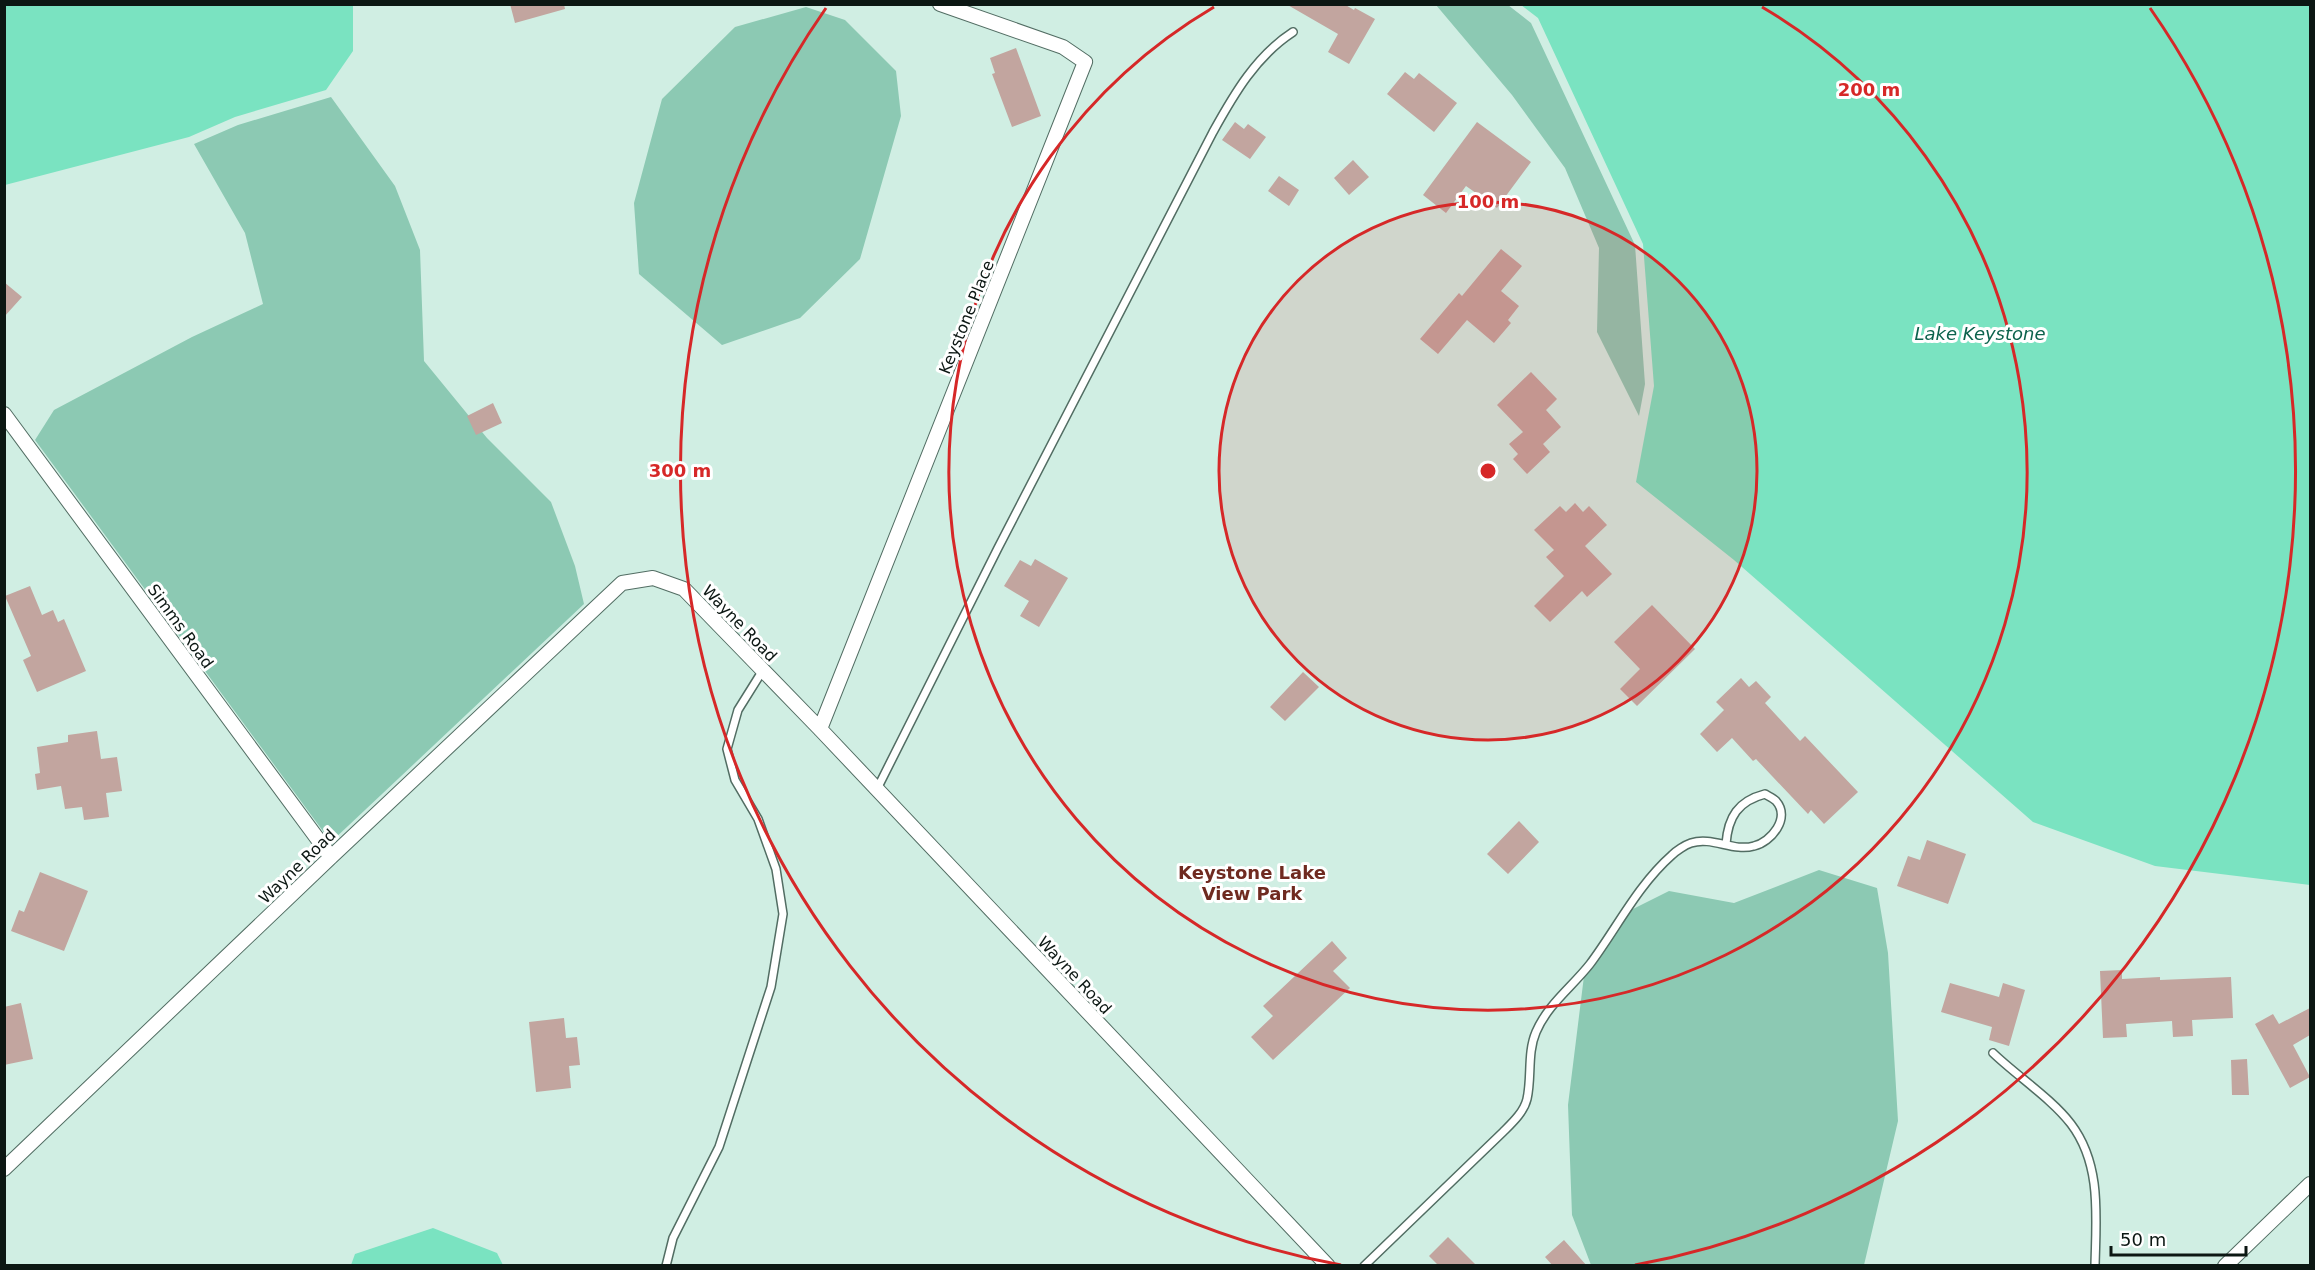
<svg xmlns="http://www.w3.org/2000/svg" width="2315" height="1270" font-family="'DejaVu Sans',sans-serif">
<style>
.green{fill:#8cc9b3}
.water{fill:#7ae3c1}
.building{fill:#c2a59f}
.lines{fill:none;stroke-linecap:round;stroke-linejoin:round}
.service-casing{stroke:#526d63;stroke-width:10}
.minor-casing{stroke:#526d63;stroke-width:16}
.service{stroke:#fff;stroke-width:7}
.minor{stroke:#fff;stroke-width:14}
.ring{fill:none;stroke:#d62828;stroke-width:3}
.labels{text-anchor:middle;stroke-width:6;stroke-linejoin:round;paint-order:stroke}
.street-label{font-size:16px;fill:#0c1713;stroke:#fff}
.water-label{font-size:18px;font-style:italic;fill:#0d634d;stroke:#fff}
.neighbourhood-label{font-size:18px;font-weight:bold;fill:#6f2a20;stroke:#fff}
.centre{fill:#d62828;stroke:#fff;stroke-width:3}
.ring-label{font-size:18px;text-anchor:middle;font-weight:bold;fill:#d62828;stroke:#fff;stroke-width:6;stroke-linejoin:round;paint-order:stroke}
</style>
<rect width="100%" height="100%" fill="#d0eee3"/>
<path class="green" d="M 1436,5 L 1508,5 L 1531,23 L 1635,245 L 1645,384 L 1639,416 L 1597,332 L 1599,248 L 1565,168 L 1512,95 Z
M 806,7 L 845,20 L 896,71 L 901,116 L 860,259 L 800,318 L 722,345 L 639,274 L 634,203 L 662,99 L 735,27 Z
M 331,97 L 395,186 L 420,250 L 424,361 L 487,438 L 551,502 L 575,566 L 584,604 L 331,842 L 35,440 L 54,410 L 192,337 L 263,304 L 245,233 L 194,144 L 238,125 Z
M 1819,870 L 1877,888 L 1888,953 L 1898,1121 L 1864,1265 L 1591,1265 L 1572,1215 L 1568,1105 L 1584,976 L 1617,917 L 1669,891 L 1734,903 Z"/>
<path class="water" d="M 5,4 L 353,5 L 353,51 L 326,90 L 235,117 L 189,137 L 5,185 Z
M 1521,5 L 2310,5 L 2310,885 L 2155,866 L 2033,822 L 1734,560 L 1636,482 L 1654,386 L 1643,244 L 1538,18 Z
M 433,1228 L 497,1253 L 503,1265 L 351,1265 L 355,1254 Z"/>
<path class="building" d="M 510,4 L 564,4 L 565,9 L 515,23 Z
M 1286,4 L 1344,4 L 1354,10 L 1355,8 L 1375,19 L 1349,64 L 1328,52 L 1338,34 Z
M 1016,48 L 1041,116 L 1012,127 L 992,74 L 995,73 L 990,58 Z
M 1405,72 L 1414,79 L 1419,73 L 1457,103 L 1434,132 L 1387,94 Z
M 1235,122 L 1244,129 L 1248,124 L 1266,137 L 1250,159 L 1222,140 Z
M 1477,122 L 1531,162 L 1497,208 L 1466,186 L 1446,213 L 1423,195 Z
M 1353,160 L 1369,177 L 1349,195 L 1334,178 Z
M 1279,176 L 1299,190 L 1289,206 L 1268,191 Z
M 1501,249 L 1522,266 L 1501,291 L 1519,306 L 1508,320 L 1511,323 L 1494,343 L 1467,320 L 1438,354 L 1420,339 L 1459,293 L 1462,296 Z
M 4,282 L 22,297 L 4,317 Z
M 1531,372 L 1557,399 L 1546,410 L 1561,427 L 1543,444 L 1550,452 L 1527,474 L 1513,459 L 1518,454 L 1509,444 L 1523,432 L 1497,405 Z
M 493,403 L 502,423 L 476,435 L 467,416 Z
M 1575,503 L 1583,512 L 1589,506 L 1607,525 L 1585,546 L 1612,574 L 1587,597 L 1582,591 L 1550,622 L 1534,606 L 1564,576 L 1546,557 L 1554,550 L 1534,530 L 1560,506 L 1566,512 Z
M 1035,559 L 1068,578 L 1039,627 L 1020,616 L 1029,601 L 1004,586 L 1020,560 L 1031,566 Z
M 30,586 L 42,615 L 53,610 L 58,622 L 64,619 L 86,671 L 37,692 L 23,660 L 31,656 L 5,596 Z
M 1652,605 L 1695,649 L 1637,706 L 1620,689 L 1640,669 L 1614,642 Z
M 1303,672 L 1319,687 L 1285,721 L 1270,707 Z
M 1741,678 L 1749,687 L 1756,681 L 1771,697 L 1765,703 L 1800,741 L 1805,736 L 1858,792 L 1824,824 L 1811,810 L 1808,814 L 1756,759 L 1753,761 L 1732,738 L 1717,752 L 1700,734 L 1724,710 L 1716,702 Z
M 97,731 L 101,759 L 117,757 L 122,791 L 106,793 L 109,817 L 84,820 L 82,807 L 65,809 L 61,786 L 37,790 L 35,774 L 40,773 L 37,747 L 68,742 L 68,735 Z
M 1519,821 L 1539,842 L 1508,874 L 1487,854 Z
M 1927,840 L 1966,854 L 1948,904 L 1897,886 L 1908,856 L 1920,860 Z
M 40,872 L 88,891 L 64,951 L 11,931 L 19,910 L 24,912 Z
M 1332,941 L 1347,958 L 1333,971 L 1350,988 L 1273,1060 L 1251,1037 L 1273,1016 L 1263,1006 Z
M 2122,970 L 2122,979 L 2160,977 L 2160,980 L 2231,977 L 2233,1018 L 2192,1020 L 2193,1036 L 2173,1037 L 2172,1021 L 2126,1024 L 2127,1037 L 2103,1038 L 2100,971 Z
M 1950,983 L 1999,997 L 2003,983 L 2025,990 L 2009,1046 L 1989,1040 L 1992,1027 L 1941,1012 Z
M 21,1003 L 33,1059 L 4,1065 L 4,1007 Z
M 2310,1008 L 2310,1035 L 2293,1045 L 2310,1077 L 2290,1088 L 2255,1024 L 2273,1014 L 2279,1024 Z
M 564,1018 L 566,1038 L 577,1037 L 580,1065 L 569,1066 L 571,1088 L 536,1092 L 529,1022 Z
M 2247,1059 L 2249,1095 L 2232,1095 L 2231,1060 Z
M 1448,1237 L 1477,1266 L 1439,1266 L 1429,1256 Z
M 1564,1240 L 1587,1266 L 1553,1266 L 1545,1257 Z"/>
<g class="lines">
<defs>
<path id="service" d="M 877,789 L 998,548 L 1213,132 C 1234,94 1256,56 1293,32
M 1993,1053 C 2017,1076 2052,1099 2071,1124 C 2102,1165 2096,1217 2095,1266
M 666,1266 L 673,1238 L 719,1147 L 771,987 L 783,914 L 776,869 L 758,819 L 735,780 L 727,749 L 738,710 L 763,670
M 1364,1266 L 1503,1132 C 1512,1123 1524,1112 1527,1099 C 1532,1077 1527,1053 1536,1032 C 1548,1004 1572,987 1590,964 C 1617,928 1637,886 1672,855 C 1676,851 1685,845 1691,843 C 1712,836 1733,852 1754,846 C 1771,842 1791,818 1776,801 C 1773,798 1768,796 1765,794 C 1738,801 1728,817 1726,844"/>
<path id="minor" d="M 4,414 L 331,857
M 820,729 L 1085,62 L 1063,47 L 940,4
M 4,1169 L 331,857 L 622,583 L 653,578 L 684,589 L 820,729 L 1328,1266
M 2225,1266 L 2310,1184"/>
</defs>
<use href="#service" class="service-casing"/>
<use href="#minor" class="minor-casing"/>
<use href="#service" class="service"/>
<use href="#minor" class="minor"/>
</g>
<circle cx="1488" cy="471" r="269" fill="#d62828" fill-opacity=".12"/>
<g class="ring">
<circle cx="1488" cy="471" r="269"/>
<path d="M1762 7A539 539 0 1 1 1214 7"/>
<path d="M1341 1265A808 808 0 0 1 826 8M2150 8A808 808 0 0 1 1635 1265"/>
</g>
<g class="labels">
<g class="street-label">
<text transform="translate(966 317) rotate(-68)" y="6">Keystone Place</text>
<text transform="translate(740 623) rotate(46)" y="6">Wayne Road</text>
<text transform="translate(181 626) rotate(54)" y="6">Simms Road</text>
<text transform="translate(297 866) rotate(-44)" y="6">Wayne Road</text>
<text transform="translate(1075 975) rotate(47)" y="6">Wayne Road</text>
</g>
<g class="water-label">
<text x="1980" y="340">Lake Keystone</text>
</g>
<g class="neighbourhood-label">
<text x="1252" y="879">Keystone Lake<tspan x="1252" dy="21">View Park</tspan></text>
</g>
</g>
<circle cx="1488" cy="471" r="9" class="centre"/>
<g class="ring-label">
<text x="1869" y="96">200 m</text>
<text x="1488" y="208">100 m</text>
<text x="680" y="477">300 m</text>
</g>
<rect width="2315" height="1270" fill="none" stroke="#0c1713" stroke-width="12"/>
<path d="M2111 1246v9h135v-9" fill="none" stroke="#0c1713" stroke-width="3"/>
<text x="2120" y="1246" font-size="18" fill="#0c1713" stroke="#ffffff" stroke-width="4.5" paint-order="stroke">50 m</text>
</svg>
